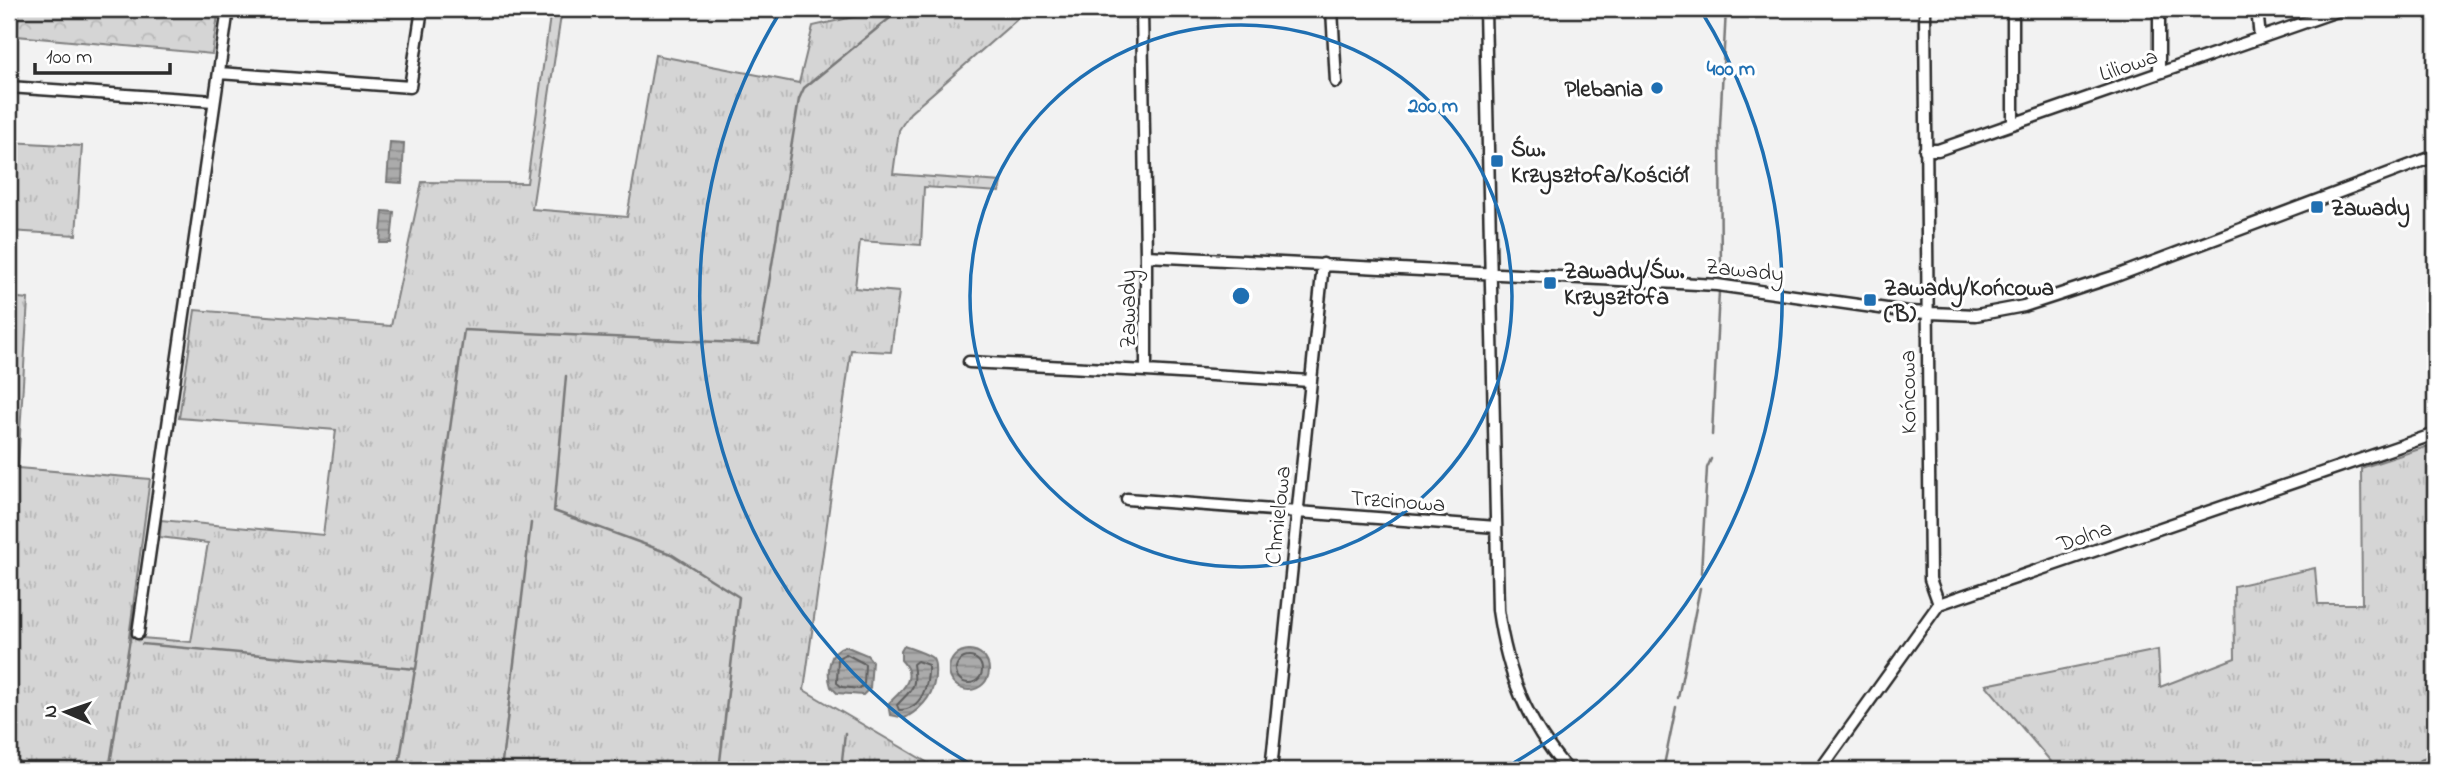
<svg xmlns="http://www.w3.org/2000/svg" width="2444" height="779" font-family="'Indie Flower',sans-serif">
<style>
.grass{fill:url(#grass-tufts);stroke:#808080;stroke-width:2}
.forest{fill:url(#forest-crowns);stroke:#808080;stroke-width:2}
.water{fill:url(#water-rules);stroke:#787878;stroke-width:2}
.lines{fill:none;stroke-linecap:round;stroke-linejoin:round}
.shore{stroke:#5e5e5e;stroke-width:2}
.stream{stroke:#787878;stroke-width:2.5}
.minor-casing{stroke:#2b2b2b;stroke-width:15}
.minor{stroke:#fff;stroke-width:10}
.ring{fill:none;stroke:#1f6fb2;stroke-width:3.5}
.poi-dot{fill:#1f6fb2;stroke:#fff;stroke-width:2.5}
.labels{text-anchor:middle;stroke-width:6;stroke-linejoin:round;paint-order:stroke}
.street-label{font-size:23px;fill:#2b2b2b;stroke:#fff}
.poi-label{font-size:23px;font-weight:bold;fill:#2b2b2b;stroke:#fff;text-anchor:start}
.centre{fill:#1f6fb2;stroke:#fff;stroke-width:3.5}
.ring-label{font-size:21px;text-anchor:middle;font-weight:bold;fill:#1f6fb2;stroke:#fff;stroke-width:6;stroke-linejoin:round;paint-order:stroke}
</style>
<defs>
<pattern id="grass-tufts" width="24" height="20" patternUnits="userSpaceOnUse" patternTransform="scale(1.75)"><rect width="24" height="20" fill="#d5d5d5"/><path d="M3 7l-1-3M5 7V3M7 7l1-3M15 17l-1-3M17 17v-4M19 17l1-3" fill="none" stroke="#b7b7b7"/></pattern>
<pattern id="forest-crowns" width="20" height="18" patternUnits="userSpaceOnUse" patternTransform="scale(1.75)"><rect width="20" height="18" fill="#d5d5d5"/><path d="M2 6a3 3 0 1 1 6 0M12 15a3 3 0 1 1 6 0" fill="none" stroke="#b7b7b7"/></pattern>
<pattern id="water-rules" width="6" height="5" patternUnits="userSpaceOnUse" patternTransform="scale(1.75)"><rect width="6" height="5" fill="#ababab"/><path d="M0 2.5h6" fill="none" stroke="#8b8b8b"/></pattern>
</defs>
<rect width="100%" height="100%" fill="#f2f2f2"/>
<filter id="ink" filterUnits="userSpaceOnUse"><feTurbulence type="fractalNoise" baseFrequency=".0143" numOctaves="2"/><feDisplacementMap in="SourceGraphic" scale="14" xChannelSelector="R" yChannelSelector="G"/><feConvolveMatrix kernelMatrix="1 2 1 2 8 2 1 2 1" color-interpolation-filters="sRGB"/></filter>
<g filter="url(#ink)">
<path class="grass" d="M 551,9 L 562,9 L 532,209 L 627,217 L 655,55 L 799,83 L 813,26 L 866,14 L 869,9 L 1029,9 L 910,113 L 899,130 L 893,174 L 1001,182 L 999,192 L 924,187 L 921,245 L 860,241 L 855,288 L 899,292 L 891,352 L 851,350 L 804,690 L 940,770 L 9,770 L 9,297 L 28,299 L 18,468 L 150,479 L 129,637 L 191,642 L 208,543 L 160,537 L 161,520 L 323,535 L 336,430 L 179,418 L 195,310 L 391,326 L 422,182 L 527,183 Z
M 9,142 L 82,146 L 76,235 L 9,231 Z
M 2435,444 L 2435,770 L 2058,770 L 1986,685 L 2158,650 L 2160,687 L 2235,658 L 2234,586 L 2315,568 L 2318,604 L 2362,604 L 2361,468 Z"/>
<path class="forest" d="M 19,9 L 219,9 L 212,54 L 17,36 Z"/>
<path class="water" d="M 390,142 L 404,143 L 402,183 L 387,182 Z
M 383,211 L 394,212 L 391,243 L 380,243 Z
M 845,646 L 867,655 L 872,661 L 870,688 L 863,695 L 837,693 L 831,687 C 826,672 829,650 845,646 Z
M 904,646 C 912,649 925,653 931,657 C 934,659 935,664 935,667 C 937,691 925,707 905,718 L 890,715 L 888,704 C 901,691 919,678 901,660 L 901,651 Z
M949 670a20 20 0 1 1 40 0a20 20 0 1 1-40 0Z"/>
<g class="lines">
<path class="shore" d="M 846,654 L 865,664 L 864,684 L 859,689 L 842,687 L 837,683 L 838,658 Z
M956 670a13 13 0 1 1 26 0a13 13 0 1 1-26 0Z
M 917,661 L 928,665 C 929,684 922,710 899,710 L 897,705 C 913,688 917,688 913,664 Z"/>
<path class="stream" d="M 1721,276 L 1720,126 L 1726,9
M 566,376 L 554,511 L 671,554 L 739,597 L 719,770
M 1712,435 L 1719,291
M 1701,573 L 1707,468 L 1711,459
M 142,644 L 416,669 L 464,330 L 759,344 L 799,99 L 804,88 L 901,9
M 1678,698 L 1700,588
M 109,770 L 141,570
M 398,770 L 415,670
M 501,770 L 531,523
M 841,770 L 845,733
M 1663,770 L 1676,707
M 2406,770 L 2435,751"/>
<defs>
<path id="minor" d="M 1142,9 L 1146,256
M 1332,9 L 1336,82
M 1485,9 L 1498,610 C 1507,672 1526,723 1568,770
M 1925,9 L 1930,579 L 1939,604
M 2013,9 L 2013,124
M 2257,9 L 2260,38
M 9,38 L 9,60
M 219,73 L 410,87 L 422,9
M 2159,73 L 2159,9
M 9,87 L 214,101
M 1925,150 L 1938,150 L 2343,9
M 969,362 L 1146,371 L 1146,256 L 1717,285 L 1908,312 L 1976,315 L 2024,306 L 2116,276 L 2435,156
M 1146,371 L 1310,381
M 1127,499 L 1496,527
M 138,633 L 228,9
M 1271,770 L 1323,264
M 1820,770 L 1939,604 L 2435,434"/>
</defs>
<use href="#minor" class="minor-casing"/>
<use href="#minor" class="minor"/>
</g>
</g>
<g class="ring">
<circle cx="1241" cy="296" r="271"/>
<path d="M979 769A541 541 0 0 1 782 9M1700 9A541 541 0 0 1 1503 769"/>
</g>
<g class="poi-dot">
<circle cx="1657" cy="88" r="7"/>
<rect x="1490" y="154" width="14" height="14" rx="3.5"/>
<rect x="2310" y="200" width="14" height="14" rx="3.5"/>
<rect x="1543" y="276" width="14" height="14" rx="3.5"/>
<rect x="1863" y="293" width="14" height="14" rx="3.5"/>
</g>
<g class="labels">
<g class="street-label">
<text transform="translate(2128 64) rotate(-19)" y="8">Liliowa</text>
<text transform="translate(1745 269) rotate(6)" y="8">Zawady</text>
<text transform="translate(1127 309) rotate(-90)" y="8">Zawady</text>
<text transform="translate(1907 392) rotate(-91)" y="8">Końcowa</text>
<text transform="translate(1398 500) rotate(4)" y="8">Trzcinowa</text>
<text transform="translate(1277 515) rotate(-84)" y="8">Chmielowa</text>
<text transform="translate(2084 535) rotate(-19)" y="8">Dolna</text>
</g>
<g class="poi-label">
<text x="1643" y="96" text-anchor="end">Plebania</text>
<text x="1511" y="156">Św.<tspan x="1511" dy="26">Krzysztofa/Kościół</tspan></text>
<text x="2331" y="215">Zawady</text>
<text x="1564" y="278">Zawady/Św.<tspan x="1564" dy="26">Krzysztofa</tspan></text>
<text x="1884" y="295">Zawady/Końcowa<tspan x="1884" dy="26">(B)</tspan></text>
</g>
</g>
<circle cx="1241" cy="296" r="10" class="centre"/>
<g class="ring-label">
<text x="1731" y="75">400 m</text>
<text x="1433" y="112">200 m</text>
</g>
<rect width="2444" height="779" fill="none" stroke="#fff" stroke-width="35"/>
<rect x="18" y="18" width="2409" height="744" fill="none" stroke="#2b2b2b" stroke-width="2.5" filter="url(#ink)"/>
<g transform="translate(66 712) rotate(272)" stroke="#ffffff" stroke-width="5" paint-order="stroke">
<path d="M0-5L12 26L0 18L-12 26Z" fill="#2b2b2b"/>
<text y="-10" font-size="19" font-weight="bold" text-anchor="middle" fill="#2b2b2b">N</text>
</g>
<path d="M35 63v10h135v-10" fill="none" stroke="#2b2b2b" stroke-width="3.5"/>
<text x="46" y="63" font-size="21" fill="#2b2b2b" stroke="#ffffff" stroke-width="5" paint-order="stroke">100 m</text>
</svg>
